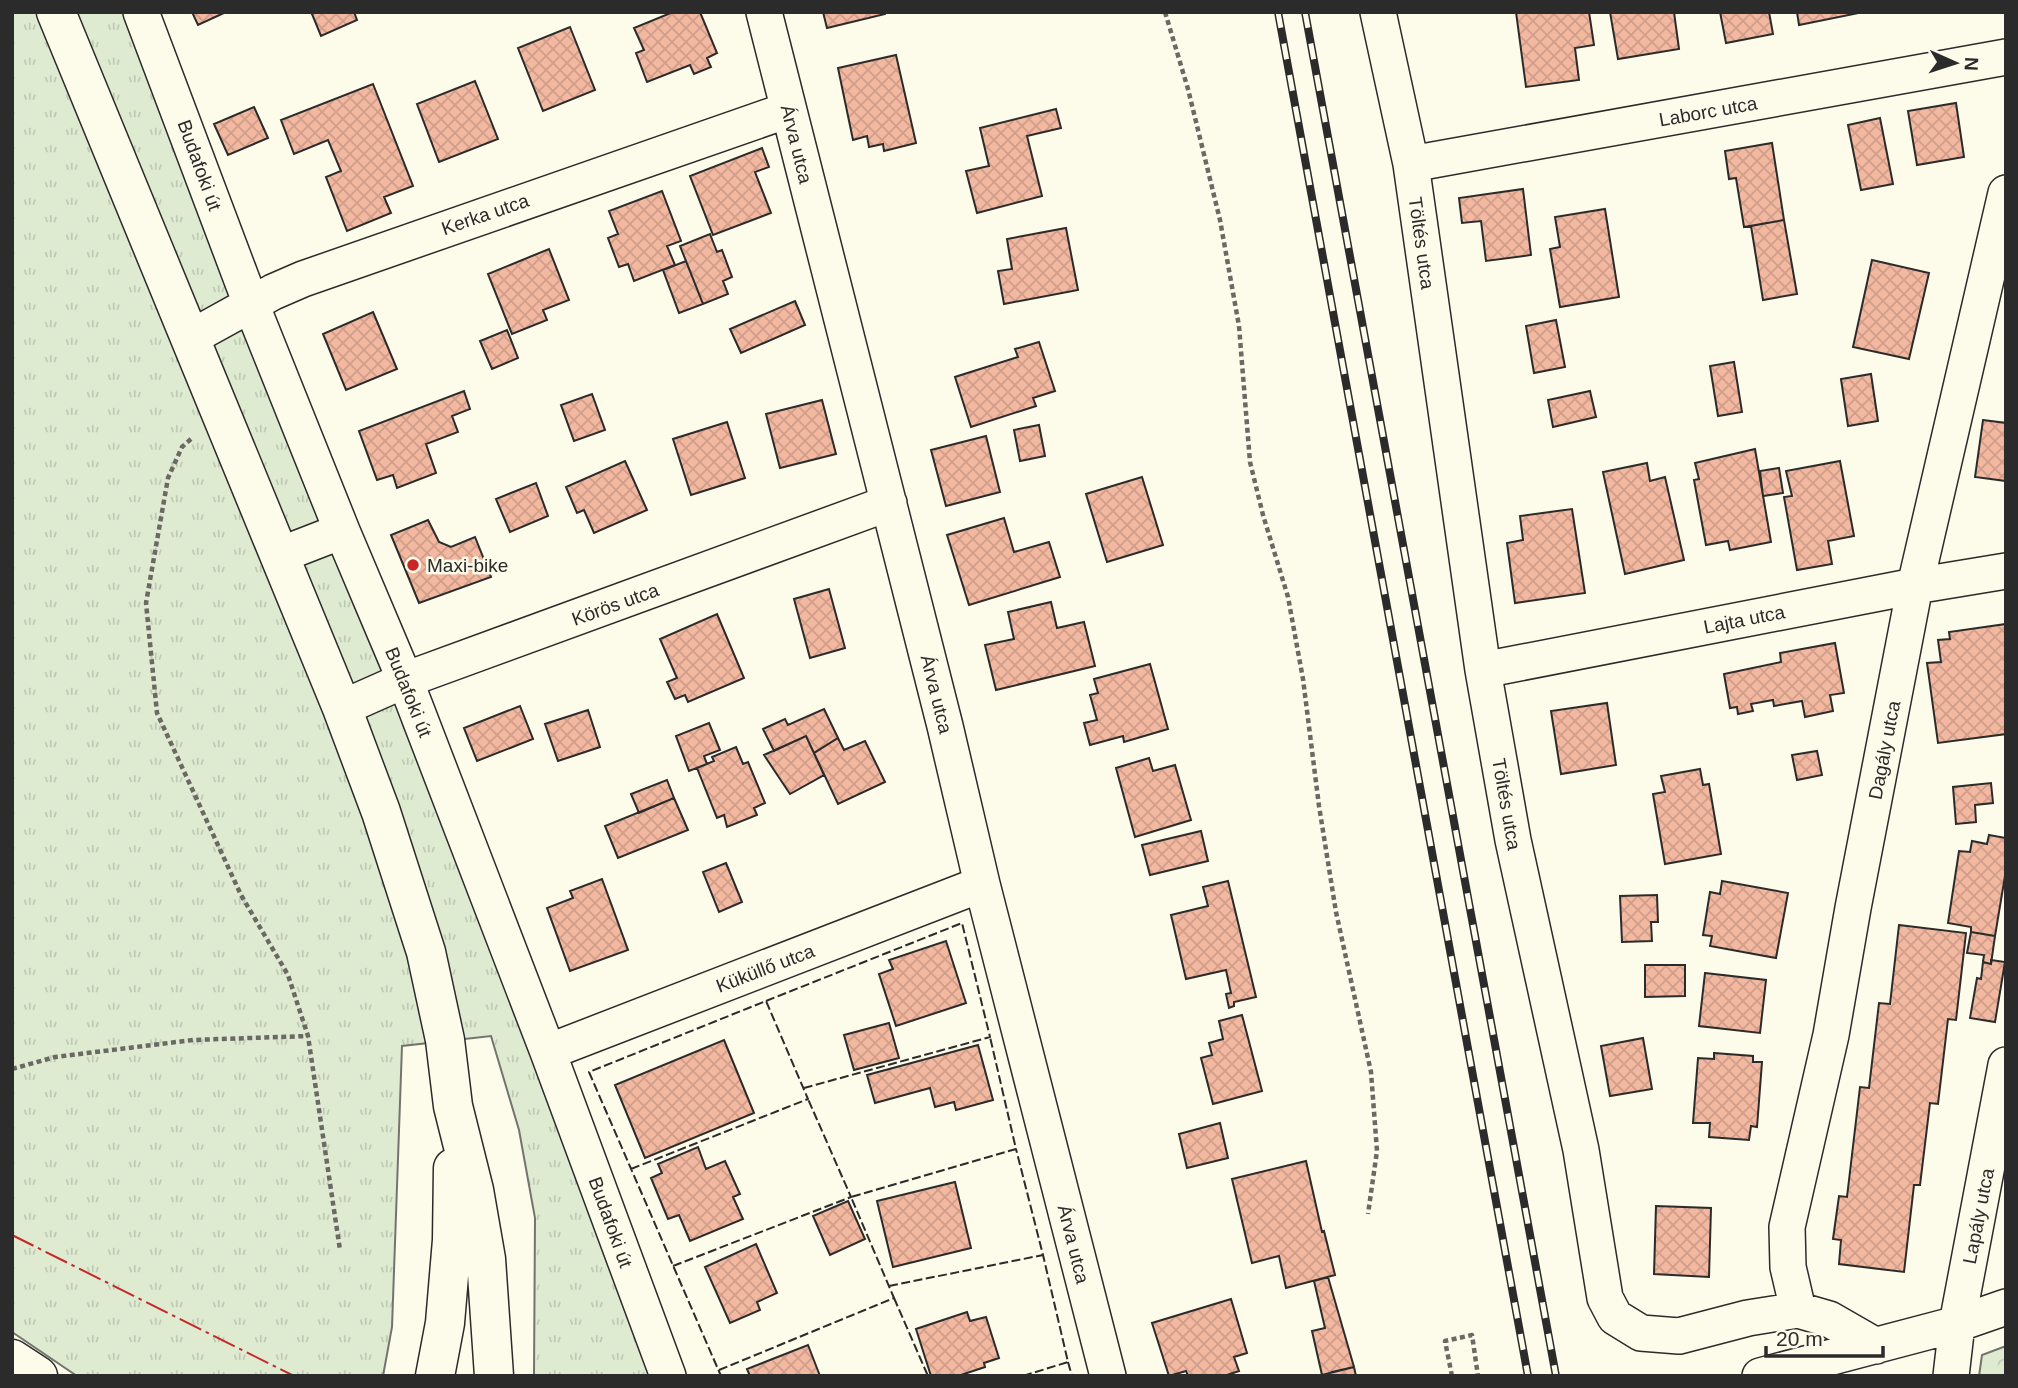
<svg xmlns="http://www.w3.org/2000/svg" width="2018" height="1388" font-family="Helvetica,sans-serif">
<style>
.grass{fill:url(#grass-tufts);stroke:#74746e;stroke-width:2}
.forest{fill:url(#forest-crowns);stroke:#74746e;stroke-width:2}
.building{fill:url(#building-cross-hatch);stroke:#2b2b2b;stroke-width:2}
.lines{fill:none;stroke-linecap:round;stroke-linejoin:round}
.minor-casing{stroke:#2b2b2b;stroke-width:38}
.primary-casing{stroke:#2b2b2b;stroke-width:41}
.motorway-casing{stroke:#2b2b2b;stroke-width:41}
.path{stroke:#6a6964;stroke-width:4.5;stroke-dasharray:5 3.5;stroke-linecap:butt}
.minor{stroke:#fdfbea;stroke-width:35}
.primary{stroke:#fdfbea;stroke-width:38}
.motorway{stroke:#fdfbea;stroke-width:38}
.rail-casing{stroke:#2b2b2b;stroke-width:8}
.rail{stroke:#fdfbea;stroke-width:5;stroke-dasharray:16;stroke-linecap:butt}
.fence{stroke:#2b2b2b;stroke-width:2;stroke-dasharray:9 3.5;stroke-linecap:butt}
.power{stroke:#c62828;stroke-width:2;stroke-dasharray:24 5 3.5 5;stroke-linecap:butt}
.poi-dot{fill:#c62828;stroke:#fdfbea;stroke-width:2.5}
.labels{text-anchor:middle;stroke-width:5;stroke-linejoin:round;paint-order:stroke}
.street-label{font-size:19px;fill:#2b2b2b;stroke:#fdfbea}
.poi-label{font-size:19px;fill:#2b2b2b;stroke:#fdfbea;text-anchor:start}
</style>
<defs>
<pattern id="grass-tufts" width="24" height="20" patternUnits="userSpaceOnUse" patternTransform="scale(1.75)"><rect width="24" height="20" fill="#deebd1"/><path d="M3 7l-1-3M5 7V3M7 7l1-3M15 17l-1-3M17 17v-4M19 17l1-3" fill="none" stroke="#bfcab4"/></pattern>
<pattern id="forest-crowns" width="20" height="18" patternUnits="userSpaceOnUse" patternTransform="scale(1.75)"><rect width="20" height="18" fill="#deebd1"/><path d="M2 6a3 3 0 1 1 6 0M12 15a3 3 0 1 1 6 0" fill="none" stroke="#bfcab4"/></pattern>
<pattern id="building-cross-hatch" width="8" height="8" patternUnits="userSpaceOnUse" patternTransform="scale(1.75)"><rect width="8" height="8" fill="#f2b8a0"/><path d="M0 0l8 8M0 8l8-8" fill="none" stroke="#d09e8a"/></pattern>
</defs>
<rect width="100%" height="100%" fill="#fdfbea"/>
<path class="grass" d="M 12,12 L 123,12 L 248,339 L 404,711 L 657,1376 L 534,1376 L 535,1218 L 519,1130 L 491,1036 L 402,1046 L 392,1327 L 383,1376 L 77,1376 L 12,1332 Z"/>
<path class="forest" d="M 2006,1346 L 2006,1376 L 1979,1376 L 1982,1355 Z"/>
<path class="building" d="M 192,12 L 226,12 L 198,25 Z
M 317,12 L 354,12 L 357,20 L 321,36 L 312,14 Z
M 673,12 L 700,12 L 717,53 L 707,58 L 711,67 L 694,74 L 690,65 L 647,82 L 636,53 L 644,50 L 634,28 Z
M 823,12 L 885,12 L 885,14 L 827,28 Z
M 1516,12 L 1589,12 L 1594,45 L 1575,48 L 1579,80 L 1526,87 Z
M 1610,12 L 1674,12 L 1679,49 L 1618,59 Z
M 1720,12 L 1769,12 L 1773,34 L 1726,43 Z
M 1797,12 L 1858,12 L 1859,13 L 1799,25 Z
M 570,27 L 595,90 L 543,111 L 518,48 Z
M 896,55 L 916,143 L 884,151 L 883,144 L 869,147 L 867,136 L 853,140 L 838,68 Z
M 475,81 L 498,139 L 439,162 L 417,104 Z
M 373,84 L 413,186 L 384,197 L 391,213 L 347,231 L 326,177 L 341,171 L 328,140 L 294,154 L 281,120 Z
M 1956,103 L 1964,157 L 1917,165 L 1908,111 Z
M 254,107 L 268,138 L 228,155 L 214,124 Z
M 1056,109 L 1061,128 L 1027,136 L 1042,196 L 977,213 L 966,171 L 989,166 L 980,128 Z
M 1880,118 L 1893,184 L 1861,190 L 1848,125 Z
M 1772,143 L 1784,220 L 1744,227 L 1736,178 L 1729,179 L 1725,151 Z
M 762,148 L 769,167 L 755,172 L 771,213 L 713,235 L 690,176 Z
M 1523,189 L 1531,255 L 1486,261 L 1481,221 L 1462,223 L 1459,198 Z
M 662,191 L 681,241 L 667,246 L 675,265 L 634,281 L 628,264 L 619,267 L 608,238 L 618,234 L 609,211 Z
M 1605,209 L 1619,297 L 1560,307 L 1550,249 L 1560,247 L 1555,217 Z
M 1784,220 L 1797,294 L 1763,300 L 1751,226 Z
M 1066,228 L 1078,290 L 1004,304 L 998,271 L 1012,269 L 1007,239 Z
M 710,234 L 717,252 L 722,250 L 732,277 L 723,281 L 728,294 L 703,304 L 680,246 Z
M 549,249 L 569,300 L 543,310 L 547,320 L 512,334 L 488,274 Z
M 1872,260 L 1929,273 L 1909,359 L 1853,347 Z
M 686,261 L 703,304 L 679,313 L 663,270 Z
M 795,301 L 805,325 L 741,353 L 730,329 Z
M 373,312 L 397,369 L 346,390 L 323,334 Z
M 1556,320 L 1565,367 L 1534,373 L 1526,326 Z
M 507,330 L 518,358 L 492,369 L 480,341 Z
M 1039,342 L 1055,391 L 1033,398 L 1036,406 L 971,427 L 955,377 L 1018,357 L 1015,349 Z
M 1734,362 L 1742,412 L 1718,416 L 1710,366 Z
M 1871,374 L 1878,421 L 1848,426 L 1841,379 Z
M 464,391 L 470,409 L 452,416 L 458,432 L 426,444 L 436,473 L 397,488 L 393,475 L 377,480 L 359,431 Z
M 1590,391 L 1596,417 L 1553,427 L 1548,400 Z
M 592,394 L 605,430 L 574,441 L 561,405 Z
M 822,400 L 836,454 L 780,468 L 766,414 Z
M 1983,420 L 2006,423 L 2006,481 L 1975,477 Z
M 727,422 L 745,478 L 691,495 L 673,439 Z
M 1039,425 L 1045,456 L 1020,461 L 1014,430 Z
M 986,436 L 1000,492 L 946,506 L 931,450 Z
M 1755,449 L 1771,542 L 1730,550 L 1728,541 L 1706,545 L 1694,480 L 1699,479 L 1695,463 Z
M 625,461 L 647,510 L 594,533 L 584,510 L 577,513 L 566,487 Z
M 1840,461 L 1854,536 L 1828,541 L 1832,564 L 1797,570 L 1784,497 L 1792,496 L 1786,471 Z
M 1647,463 L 1650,481 L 1665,477 L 1684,560 L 1625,574 L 1603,472 Z
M 1779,468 L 1783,493 L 1763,496 L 1760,471 Z
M 1142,477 L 1163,545 L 1107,562 L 1086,494 Z
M 536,483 L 548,516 L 510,532 L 496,499 Z
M 1572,509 L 1585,593 L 1515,603 L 1507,543 L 1523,540 L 1520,516 Z
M 1004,518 L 1014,552 L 1049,542 L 1060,577 L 969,605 L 947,535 Z
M 428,520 L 439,542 L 451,547 L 475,537 L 491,577 L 419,603 L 391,535 Z
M 829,589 L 845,648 L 810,658 L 794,599 Z
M 1051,602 L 1057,628 L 1084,622 L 1095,666 L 996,690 L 985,645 L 1014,639 L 1008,612 Z
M 717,614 L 744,678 L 688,702 L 685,695 L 675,699 L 667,682 L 677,678 L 660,639 Z
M 2006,624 L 2006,734 L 1938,743 L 1927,663 L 1941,662 L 1938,640 L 1950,639 L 1949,632 Z
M 1835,643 L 1844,693 L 1830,695 L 1833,711 L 1805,717 L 1802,701 L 1774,706 L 1773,700 L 1751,704 L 1753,711 L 1738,714 L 1737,707 L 1730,708 L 1724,674 L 1781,662 L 1780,653 Z
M 1150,664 L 1168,729 L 1124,742 L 1123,736 L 1090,745 L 1084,723 L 1097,720 L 1090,695 L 1098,693 L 1094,679 Z
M 1607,703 L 1616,765 L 1561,774 L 1551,711 Z
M 520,706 L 533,739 L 477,761 L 464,728 Z
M 824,709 L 838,738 L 814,753 L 806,736 L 774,751 L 763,729 L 785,719 L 788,725 Z
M 588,710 L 600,747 L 558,761 L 545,724 Z
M 709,723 L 720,750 L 704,756 L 707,764 L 689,771 L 676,736 Z
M 806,736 L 824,775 L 790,794 L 764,755 Z
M 838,738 L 844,750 L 865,741 L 885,782 L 838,804 L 814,753 Z
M 736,747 L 743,764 L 748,762 L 765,803 L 754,808 L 757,815 L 727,827 L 724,815 L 717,818 L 697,768 L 714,761 L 712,757 Z
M 1817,751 L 1822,775 L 1797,780 L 1792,755 Z
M 1149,758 L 1153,771 L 1175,765 L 1191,820 L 1135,837 L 1116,768 Z
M 1700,769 L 1703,785 L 1709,784 L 1721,854 L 1665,864 L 1653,794 L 1665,792 L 1661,776 Z
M 667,780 L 674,798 L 639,813 L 631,794 Z
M 1991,783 L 1993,803 L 1975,805 L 1976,822 L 1956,824 L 1953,787 Z
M 674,798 L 688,830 L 618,858 L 605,826 Z
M 1201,831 L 1208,861 L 1150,875 L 1142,845 Z
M 1989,835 L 2006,838 L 2006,870 L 1995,936 L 1971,932 L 1971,927 L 1948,923 L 1959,851 L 1970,852 L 1972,841 L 1987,844 Z
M 726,863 L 742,902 L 719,912 L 703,872 Z
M 602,879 L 628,950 L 570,971 L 547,908 L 573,898 L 570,891 Z
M 1228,881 L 1256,997 L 1234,1002 L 1234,1006 L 1229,1008 L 1226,994 L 1231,993 L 1226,970 L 1186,979 L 1171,915 L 1208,906 L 1203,887 Z
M 1722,881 L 1788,893 L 1776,958 L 1710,946 L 1712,936 L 1703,935 L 1710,892 L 1720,894 Z
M 1657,895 L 1658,922 L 1651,922 L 1652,941 L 1622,942 L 1620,896 Z
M 1899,925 L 1966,933 L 1956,1020 L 1948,1019 L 1938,1104 L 1930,1103 L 1920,1185 L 1914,1185 L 1904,1272 L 1839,1264 L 1841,1240 L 1833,1239 L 1839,1196 L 1847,1197 L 1860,1087 L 1869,1088 L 1879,1003 L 1890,1004 Z
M 1971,932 L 1995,936 L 1991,964 L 1983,962 L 1984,955 L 1967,953 Z
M 946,941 L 966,1003 L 896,1026 L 879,974 L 893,969 L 889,960 Z
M 1991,960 L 2005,962 L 1995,1022 L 1970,1018 L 1977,978 L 1981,979 L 1983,962 L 1991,964 Z
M 1645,965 L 1685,965 L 1685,996 L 1645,997 Z
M 1705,973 L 1766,980 L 1760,1033 L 1699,1026 Z
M 1242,1015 L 1262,1091 L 1213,1104 L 1201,1058 L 1212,1055 L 1209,1043 L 1223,1039 L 1219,1021 Z
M 889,1023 L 899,1058 L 854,1070 L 844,1035 Z
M 1643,1038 L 1652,1089 L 1610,1096 L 1601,1046 Z
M 724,1040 L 754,1113 L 645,1158 L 615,1085 Z
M 978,1045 L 993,1100 L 956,1110 L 954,1102 L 935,1107 L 930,1088 L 875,1103 L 867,1075 Z
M 1714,1053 L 1753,1056 L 1753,1062 L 1762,1062 L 1757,1127 L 1751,1126 L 1749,1140 L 1709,1137 L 1710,1123 L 1693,1123 L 1698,1058 L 1714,1059 Z
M 1220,1123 L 1228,1158 L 1187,1168 L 1179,1134 Z
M 698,1147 L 706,1169 L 725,1161 L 740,1194 L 733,1197 L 743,1219 L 690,1241 L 679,1215 L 668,1219 L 651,1178 L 662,1173 L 658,1164 Z
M 1306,1161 L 1322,1232 L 1324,1231 L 1335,1275 L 1286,1288 L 1279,1256 L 1252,1263 L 1232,1179 Z
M 955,1182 L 971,1248 L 893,1267 L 877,1201 Z
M 848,1201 L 865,1239 L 830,1255 L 813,1216 Z
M 1656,1206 L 1711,1208 L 1709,1277 L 1654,1274 Z
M 756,1244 L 777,1293 L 757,1302 L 760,1310 L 730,1323 L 705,1267 Z
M 1328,1277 L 1354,1367 L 1322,1375 L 1312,1331 L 1325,1328 L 1314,1281 Z
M 1231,1299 L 1247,1353 L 1234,1357 L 1239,1371 L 1224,1376 L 1188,1376 L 1186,1371 L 1169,1376 L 1152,1323 Z
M 967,1312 L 970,1321 L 986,1317 L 999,1358 L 984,1363 L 985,1367 L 958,1376 L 931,1376 L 916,1329 Z
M 808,1345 L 820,1376 L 750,1376 L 747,1369 Z
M 1354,1367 L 1356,1376 L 1333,1376 L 1332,1372 Z"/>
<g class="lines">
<defs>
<path id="minor" d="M 141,12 L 251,304 L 342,531 L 405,680 L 548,1052 L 668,1376
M 764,12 L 945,726 L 982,884 L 1108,1376
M 1378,12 L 1411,164 L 1483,670 L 1513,840 L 1581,1150 L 1605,1298 L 1615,1317 L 1641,1333 L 1679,1336 L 1748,1318 L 1798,1310 L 1829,1319 L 1876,1346
M 1411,164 L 2006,57
M 190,338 L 273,292 L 303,279 L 788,110
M 280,555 L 342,531
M 1483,670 L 1915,586 L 2006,571
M 342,708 L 405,680 L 889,503
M 548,1052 L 982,884
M 1798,1310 L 1788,1267 L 1787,1227 L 1831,1035 L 1853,908 L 1915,586 L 2006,193
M 1760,1376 L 1957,1324 L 2006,1307
M 1951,1376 L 1957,1324 L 2006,1065"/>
<path id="primary" d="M 56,12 L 342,708 L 381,812 L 426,952 L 445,1040 L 453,1106 L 474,1190 L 486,1259 L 494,1376
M 435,1376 L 445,1323 L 452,1240 L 453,1168"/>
<path id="motorway" d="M 12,1359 L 38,1376"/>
</defs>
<use href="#minor" class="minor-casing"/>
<use href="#primary" class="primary-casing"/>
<use href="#motorway" class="motorway-casing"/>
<path class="path" d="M 1165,12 L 1188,89 L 1220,220 L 1239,326 L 1250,462 L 1263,515 L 1288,597 L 1303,679 L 1319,806 L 1336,912 L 1371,1072 L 1377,1151 L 1368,1214
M 191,439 L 182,447 L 168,478 L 146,603 L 157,713 L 241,895 L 288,975 L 308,1036 L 340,1250
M 12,1069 L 55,1057 L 193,1040 L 308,1036
M 1452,1376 L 1445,1341 L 1472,1335 L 1478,1376"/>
<use href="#minor" class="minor"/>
<use href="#primary" class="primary"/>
<use href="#motorway" class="motorway"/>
<defs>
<path id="rail" d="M 1278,12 L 1528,1376
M 1305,12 L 1556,1376"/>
</defs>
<use href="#rail" class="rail-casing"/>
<use href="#rail" class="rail"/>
<path class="fence" d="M 766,1001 L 962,923 L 990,1037 L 804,1088
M 631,1169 L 808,1099 L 766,1001 L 589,1072 L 721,1376
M 673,1266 L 851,1197 L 808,1099
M 889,1286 L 1043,1255 L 1016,1149
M 894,1298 L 928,1376
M 1068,1362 L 1072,1376
M 719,1370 L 894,1298 L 851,1197 L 1016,1149 L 990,1037
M 1023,1376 L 1068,1362 L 1043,1255"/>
<path class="power" d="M 12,1235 L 294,1376"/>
</g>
<circle class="poi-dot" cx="413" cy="565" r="7"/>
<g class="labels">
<g class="street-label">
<text transform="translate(1708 111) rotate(-10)" y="7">Laborc utca</text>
<text transform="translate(797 144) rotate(76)" y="7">Árva utca</text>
<text transform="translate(200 165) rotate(70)" y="7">Budafoki út</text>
<text transform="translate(485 214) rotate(-19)" y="7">Kerka utca</text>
<text transform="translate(1422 243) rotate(82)" y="7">Töltés utca</text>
<text transform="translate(615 604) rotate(-20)" y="7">Körös utca</text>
<text transform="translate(1744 619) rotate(-11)" y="7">Lajta utca</text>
<text transform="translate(409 692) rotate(68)" y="7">Budafoki út</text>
<text transform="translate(937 694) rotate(76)" y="7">Árva utca</text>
<text transform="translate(1884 750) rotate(-79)" y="7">Dagály utca</text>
<text transform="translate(1507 804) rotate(80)" y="7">Töltés utca</text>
<text transform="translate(765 968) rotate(-21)" y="7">Küküllő utca</text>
<text transform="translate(1978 1216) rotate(-79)" y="7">Lapály utca</text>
<text transform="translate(611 1222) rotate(70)" y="7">Budafoki út</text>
<text transform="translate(1074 1244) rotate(76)" y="7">Árva utca</text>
</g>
<g class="poi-label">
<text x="427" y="572">Maxi-bike</text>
</g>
</g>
<rect width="2018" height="1388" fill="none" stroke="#2b2b2b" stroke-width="28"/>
<g transform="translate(1955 63) rotate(93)" stroke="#fdfbea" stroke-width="5" paint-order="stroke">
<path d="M0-5L12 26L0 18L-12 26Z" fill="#2b2b2b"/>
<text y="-10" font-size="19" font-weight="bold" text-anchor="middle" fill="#2b2b2b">N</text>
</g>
<path d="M1766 1346v10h117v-10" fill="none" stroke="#2b2b2b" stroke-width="3.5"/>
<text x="1776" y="1346" font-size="21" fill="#2b2b2b" stroke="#fdfbea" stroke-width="5" paint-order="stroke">20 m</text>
</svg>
